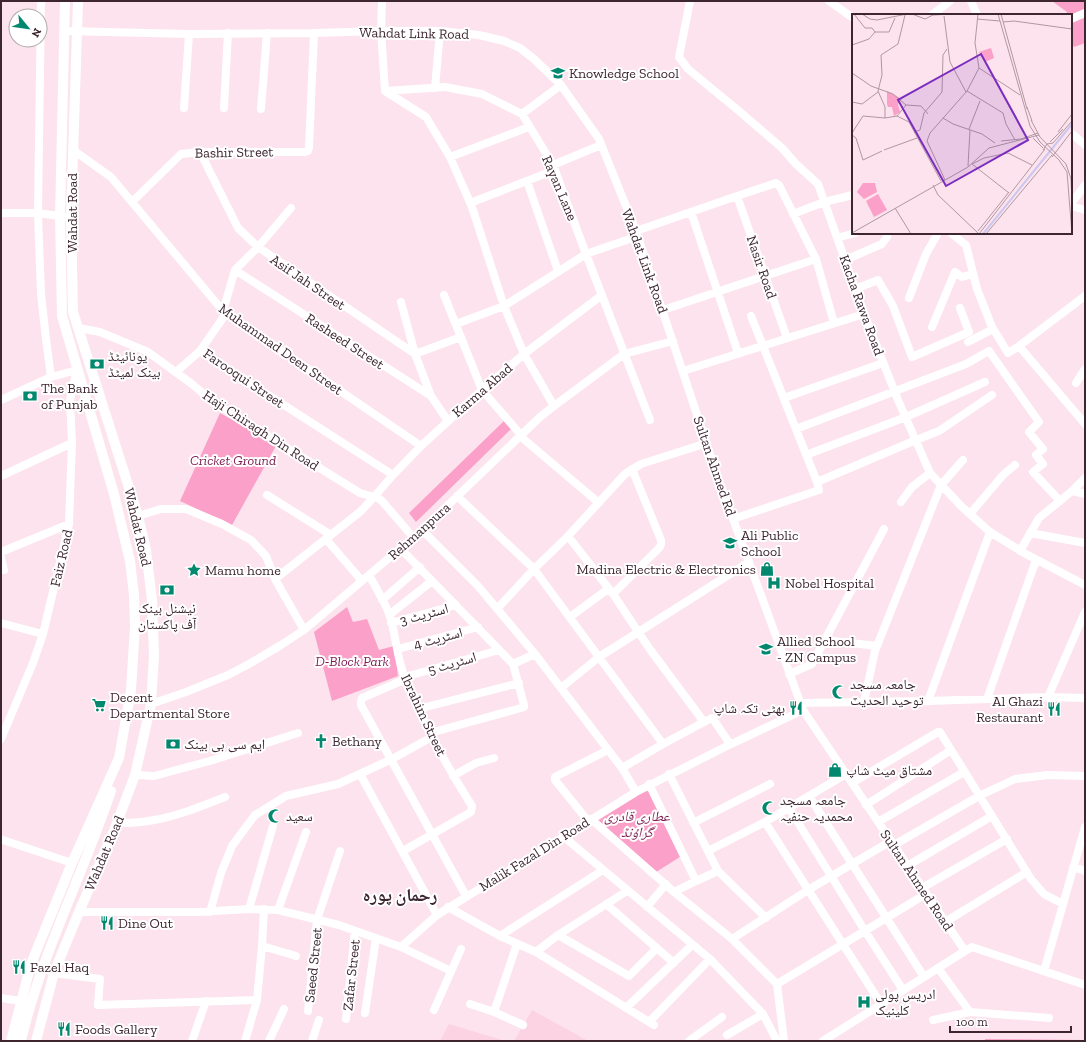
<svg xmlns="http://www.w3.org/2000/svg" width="1086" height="1042" font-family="'Zilla Slab','Noto Naskh Arabic',serif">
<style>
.built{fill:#fcd3e3}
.green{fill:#fba0c8}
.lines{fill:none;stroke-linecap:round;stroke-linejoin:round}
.minor{stroke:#fff;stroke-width:8}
.major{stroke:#fff;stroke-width:10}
.labels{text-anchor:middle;stroke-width:4;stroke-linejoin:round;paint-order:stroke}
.street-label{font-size:14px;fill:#3d2630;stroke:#fff}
.poi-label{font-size:14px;fill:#3d2630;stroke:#fff;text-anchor:start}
.park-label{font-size:14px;font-style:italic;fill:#7c194f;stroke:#fff}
.district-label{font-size:18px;font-weight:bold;fill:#3d2630;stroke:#fff}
.inset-river{fill:none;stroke:#ccc6f0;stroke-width:2}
.inset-road{fill:none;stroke:#b097a1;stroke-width:1}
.view{fill:#7b2cbf;fill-opacity:0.15;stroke:#7b2cbf;stroke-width:2}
.inset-edge{fill:none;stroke:#3d2630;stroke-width:2}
</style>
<rect width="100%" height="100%" fill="#fce3ed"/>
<path class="built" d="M 532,1010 L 588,1041 L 514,1041 Z
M 449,1024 L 505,1041 L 440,1041 Z"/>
<path class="green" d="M 1052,1 L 1085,1 L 1085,43 L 1074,47 L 1071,42 L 1071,15 L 1066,15 L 1067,12 Z
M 220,413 L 277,444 L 232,525 L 180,501 Z
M 505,420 L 511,429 L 416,522 L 409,513 Z
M 347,607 L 353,622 L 367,619 L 379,650 L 394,646 L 398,676 L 332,701 L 314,632 Z
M 649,784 L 683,855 L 653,874 L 591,819 Z
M 985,1039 L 1085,1040 L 1085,1041 L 985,1041 Z"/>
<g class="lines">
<path class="minor" d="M 41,1 L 38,213 L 41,294 L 46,339 L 51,377
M 382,1 L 381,31 L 385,91 L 426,117 L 450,157 L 472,207 L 504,306 L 524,354 L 554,406
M 690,1 L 679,57 L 688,69 L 739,111 L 782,148 L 796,164 L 818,184 L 866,319 L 898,400 L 930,473 L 961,506 L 990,532 L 1024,553 L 1085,585
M 829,1 L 853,18
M 971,1 L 977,15
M 932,15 L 950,1
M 1071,19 L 1085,13
M 65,31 L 189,34 L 314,33 L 381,31 L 440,31 L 479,35 L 504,41 L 520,48 L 534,59 L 561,85 L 599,139 L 636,231 L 717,475 L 803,710 L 965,951 L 972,947 L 1085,985
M 435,88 L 440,31
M 385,91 L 445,87 L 482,94 L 522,114 L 553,165 L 586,254 L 650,420
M 184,108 L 189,34
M 224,108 L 228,33
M 261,109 L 267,33
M 522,114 L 561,85
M 1071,133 L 1085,145
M 73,150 L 111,177 L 223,311 L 421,446
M 200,152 L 238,228 L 258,247 L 415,354 L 431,396
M 450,157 L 529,127
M 553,165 L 601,145
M 527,181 L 558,271
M 737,196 L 787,338
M 132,202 L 181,154 L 200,152 L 305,152 L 308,151 L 309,148 L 314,33
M 470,203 L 555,170
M 1071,204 L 1085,185
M 1071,206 L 1085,210
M 291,208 L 258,247 L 235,270 L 223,311 L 225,315 L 200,351 L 393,475
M 691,212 L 738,353
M 1,213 L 38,213 L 66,217
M 793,214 L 824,202 L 853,195
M 636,231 L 737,196 L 776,183 L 779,185 L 816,259 L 834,323
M 951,233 L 966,245 L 977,289 L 992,327 L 1008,353 L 1019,346 L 1085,296
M 837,238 L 855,233
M 845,260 L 882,244 L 887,237
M 235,270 L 431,396 L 448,421
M 855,289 L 878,280 L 893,306 L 912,357 L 969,332 L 960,308
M 444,295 L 482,390 L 521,435
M 909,298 L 926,254 L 938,233
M 401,302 L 415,354 L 461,337
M 663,310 L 816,259
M 751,316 L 817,482
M 456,324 L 504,306 L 586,254 L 638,236
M 932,327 L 955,272 L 962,277 L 973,274
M 78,328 L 100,332 L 148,352 L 192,384 L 213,402 L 360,493 L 378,498 L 382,501 L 413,537
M 968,342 L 993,329
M 1019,346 L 1085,424
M 683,371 L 864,314
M 176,372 L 200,351
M 1076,383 L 1085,369
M 784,398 L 883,363
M 1,400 L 51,377 L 77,370
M 796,429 L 966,364 L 989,351 L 1039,422 L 1029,432 L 1043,449 L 1036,455 L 1043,464 L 1033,472 L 1060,501
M 520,436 L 599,503
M 806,455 L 906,417 L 985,382
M 1,476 L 72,443
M 1072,491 L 1085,494
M 267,495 L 331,535
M 457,496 L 534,569 L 663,744
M 901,502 L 912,487 L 930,473
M 970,514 L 1003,475 L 1015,465
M 138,516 L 161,509 L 186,509 L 222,524 L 251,540 L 266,556 L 275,579 L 304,630
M 733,519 L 819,490 L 817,482 L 916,440 L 939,431 L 992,395
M 422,530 L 478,586 L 535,654 L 622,768 L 636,792
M 1030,533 L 1085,543
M 568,536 L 613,594 L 649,648 L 704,722 L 663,744 L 622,768
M 326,539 L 362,581
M 400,548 L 513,664 L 524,705 L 524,707 L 521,708 L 430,733
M 1020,551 L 1039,518 L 1072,491 L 1085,478
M 1,552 L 69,524
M 1,558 L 4,570
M 369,575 C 376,588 385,602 390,616 C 396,636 397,659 405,678 C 423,723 446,765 472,806 L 471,812 L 403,851
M 275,579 L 361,511 L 374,497 L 393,475 L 421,446 L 482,390 L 524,354 L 602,295
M 613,594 L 660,547 L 661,544 L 661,540 L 632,469
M 382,600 L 420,567
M 497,609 L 534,569 L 568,536 L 625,474 L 641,464 L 707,443
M 389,615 L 432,581
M 570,617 L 608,589
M 1,623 L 43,634
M 391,623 L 456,605
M 824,640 L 877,646
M 398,649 L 478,627
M 513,664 L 535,654
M 789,674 L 812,664 L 884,529
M 405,677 L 499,650
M 406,679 L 362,698 L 361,701 L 361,705 L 466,896
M 561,688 L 599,657 L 749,562
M 1048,697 L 1085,612
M 987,699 L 1036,560
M 928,701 L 990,532
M 864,702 L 875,651 L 941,485 L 963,460
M 800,703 L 928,701 L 1048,697 L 1085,698
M 151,704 L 186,692 L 228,675 L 249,664 L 281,645 L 304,630 L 422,530 L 540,417 L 554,406 L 624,354 L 673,341
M 418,709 L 519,683
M 704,722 L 712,718 L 713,719 L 730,744
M 1,739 L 33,663 L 43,634 L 69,524 L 72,443 L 70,400 L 77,370
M 360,774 L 437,915
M 669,774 L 718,871 L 766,918
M 135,775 L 154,776 L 210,761 L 298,733
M 453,776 L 476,763 L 494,758
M 852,783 L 938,732 L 940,732 L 1031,879 L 1044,894 L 1063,904
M 649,784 L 696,881 L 674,892 L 732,939 L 777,984 L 784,1041
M 809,796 L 924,977
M 866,805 L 951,750
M 789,808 L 865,931 L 903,990
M 591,819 L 674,892
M 588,821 L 555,780 L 555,777 L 608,750
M 765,822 L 881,1004
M 878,822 L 964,772
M 117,823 C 129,823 142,823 154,820 C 178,816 202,806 225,797
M 693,823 L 770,784
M 564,837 L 710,959 L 763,1014 L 777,1041
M 1,840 L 3,840 L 72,863
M 894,845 L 979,796 L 1015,779 L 1048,775 L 1085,776
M 708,851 L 765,822 L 809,796 L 846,774
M 907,866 L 992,816
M 1073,867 L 1085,871
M 696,881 L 718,871
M 922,888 L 1007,839
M 606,904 L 674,963
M 448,907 L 500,936 L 536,952 L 654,1025
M 647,907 L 666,884
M 249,909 L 273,826
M 278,910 L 306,832
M 79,912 L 197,912 L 249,909 L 278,910 L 339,925 L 401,947 L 437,915 L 636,792 L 725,747 L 803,710
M 210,912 L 221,873 L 232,846 L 255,815 L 286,796 L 338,784 L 392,759 L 432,737
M 945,922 L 1027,872
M 558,935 L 629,976 L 657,948
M 500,936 L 603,870
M 732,939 L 808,890 L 891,841
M 262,946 L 296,956
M 401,947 L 451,971
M 536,952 L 558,935 L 627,891
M 938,968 L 970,1012
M 1044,971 L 1085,827
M 54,973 L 100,979 L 98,1005 L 257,1000 L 262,946 L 264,909
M 777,984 L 926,894
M 1,998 L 21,1001
M 470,1004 L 494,1012 L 523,1025
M 626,1008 L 692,945
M 434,1010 L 461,949
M 308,1011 L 317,920 L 340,851
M 494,1012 L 517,944
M 365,1013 L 376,938
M 346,1019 L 355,931
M 933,1020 L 970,1012 L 1049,1018
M 649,1022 L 710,959
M 727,1035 L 763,1014
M 192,1041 L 206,1001
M 245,1041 L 257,1000
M 269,1041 L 284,1009
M 312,1041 L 319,1020
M 689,1041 L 722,1017
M 823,1041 L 965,951"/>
<path class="major" d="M 11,1041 L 31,964 L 72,863 L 119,758 L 131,690 L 135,626 L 134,595 L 130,561 L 114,494 L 62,316 L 60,216 L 65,1
M 21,1041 C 41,954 83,875 111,791
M 36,1041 L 54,973 L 60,958 L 79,912 L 115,828 L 135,775 L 151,704 L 154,656 L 152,600 L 146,550 L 138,516 L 73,312 L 71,217 L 78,1"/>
</g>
<defs>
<symbol id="school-bare" viewBox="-9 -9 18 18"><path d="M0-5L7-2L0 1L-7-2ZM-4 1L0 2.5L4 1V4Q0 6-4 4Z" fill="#01886e" stroke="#fff" stroke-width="2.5" paint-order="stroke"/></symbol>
<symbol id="bank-bare" viewBox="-9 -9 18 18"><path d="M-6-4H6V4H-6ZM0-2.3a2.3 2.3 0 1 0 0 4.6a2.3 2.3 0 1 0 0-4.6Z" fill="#01886e" stroke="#fff" stroke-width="2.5" paint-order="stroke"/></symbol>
<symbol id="shop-bare" viewBox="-9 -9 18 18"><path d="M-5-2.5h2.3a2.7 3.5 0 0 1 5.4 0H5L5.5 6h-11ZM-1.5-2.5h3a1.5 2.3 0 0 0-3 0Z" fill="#01886e" stroke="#fff" stroke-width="2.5" paint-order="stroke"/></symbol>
<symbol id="sight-bare" viewBox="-9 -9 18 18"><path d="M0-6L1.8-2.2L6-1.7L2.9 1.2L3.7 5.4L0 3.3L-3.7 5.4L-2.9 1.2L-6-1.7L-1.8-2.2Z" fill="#01886e" stroke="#fff" stroke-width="2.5" paint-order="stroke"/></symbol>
<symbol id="hospital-bare" viewBox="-9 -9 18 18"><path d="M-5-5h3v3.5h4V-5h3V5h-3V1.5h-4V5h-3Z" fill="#01886e" stroke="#fff" stroke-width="2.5" paint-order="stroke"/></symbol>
<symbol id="mosque-bare" viewBox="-9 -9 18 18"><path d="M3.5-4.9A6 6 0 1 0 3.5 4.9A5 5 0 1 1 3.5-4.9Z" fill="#01886e" stroke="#fff" stroke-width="2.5" paint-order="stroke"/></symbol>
<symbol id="supermarket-bare" viewBox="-9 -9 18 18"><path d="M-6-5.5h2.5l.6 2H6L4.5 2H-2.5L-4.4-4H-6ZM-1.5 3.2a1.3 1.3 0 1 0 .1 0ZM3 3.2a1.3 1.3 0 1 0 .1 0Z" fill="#01886e" stroke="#fff" stroke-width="2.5" paint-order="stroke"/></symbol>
<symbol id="restaurant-bare" viewBox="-9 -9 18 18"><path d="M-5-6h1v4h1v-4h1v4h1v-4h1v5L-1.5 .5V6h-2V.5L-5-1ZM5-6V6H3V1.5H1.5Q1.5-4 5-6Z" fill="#01886e" stroke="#fff" stroke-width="2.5" paint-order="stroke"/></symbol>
<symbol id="church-bare" viewBox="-9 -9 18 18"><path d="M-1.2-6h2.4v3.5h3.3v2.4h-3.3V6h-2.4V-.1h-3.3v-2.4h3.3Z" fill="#01886e" stroke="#fff" stroke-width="2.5" paint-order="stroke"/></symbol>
</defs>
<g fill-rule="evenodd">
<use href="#school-bare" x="548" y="63" width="20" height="20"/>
<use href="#bank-bare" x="87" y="354" width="20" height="20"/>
<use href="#bank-bare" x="20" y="386" width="20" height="20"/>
<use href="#school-bare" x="720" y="533" width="20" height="20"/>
<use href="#shop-bare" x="757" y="559" width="20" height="20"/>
<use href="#sight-bare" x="184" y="560" width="20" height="20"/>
<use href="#hospital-bare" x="764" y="573" width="20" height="20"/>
<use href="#bank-bare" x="157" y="580" width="20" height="20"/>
<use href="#school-bare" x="756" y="639" width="20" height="20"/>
<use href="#mosque-bare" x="829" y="682" width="20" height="20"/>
<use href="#supermarket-bare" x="89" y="695" width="20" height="20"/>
<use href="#restaurant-bare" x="786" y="698" width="20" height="20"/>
<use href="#restaurant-bare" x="1044" y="699" width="20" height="20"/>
<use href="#church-bare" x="311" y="731" width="20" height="20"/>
<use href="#bank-bare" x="163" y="734" width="20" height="20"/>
<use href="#shop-bare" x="825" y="760" width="20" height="20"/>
<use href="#mosque-bare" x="759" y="798" width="20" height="20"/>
<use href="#mosque-bare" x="265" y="806" width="20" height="20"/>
<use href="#restaurant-bare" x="97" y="913" width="20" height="20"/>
<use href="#restaurant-bare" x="9" y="957" width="20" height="20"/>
<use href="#hospital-bare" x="854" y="992" width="20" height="20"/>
<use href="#restaurant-bare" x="54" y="1019" width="20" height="20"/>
</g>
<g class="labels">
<g class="street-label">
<text transform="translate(414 33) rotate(1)" y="5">Wahdat Link Road</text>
<text transform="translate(234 152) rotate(-1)" y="5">Bashir Street</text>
<text transform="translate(560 188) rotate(67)" y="5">Rayan Lane</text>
<text transform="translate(72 213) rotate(-90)" y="5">Wahdat Road</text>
<text transform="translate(645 261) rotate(70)" y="5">Wahdat Link Road</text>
<text transform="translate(762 267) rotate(71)" y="5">Nasir Road</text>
<text transform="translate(308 282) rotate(34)" y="5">Asif Jah Street</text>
<text transform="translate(862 305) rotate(70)" y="5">Kacha Rawa Road</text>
<text transform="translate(345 341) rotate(33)" y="5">Rasheed Street</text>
<text transform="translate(281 349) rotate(35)" y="5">Muhammad Deen Street</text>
<text transform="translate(244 378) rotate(34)" y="5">Farooqui Street</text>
<text transform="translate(482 390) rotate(-41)" y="5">Karma Abad</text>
<text transform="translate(261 430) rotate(33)" y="5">Haji Chiragh Din Road</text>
<text transform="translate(715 466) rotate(71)" y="5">Sultan Ahmed Rd</text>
<text transform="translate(138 527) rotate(77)" y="5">Wahdat Road</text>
<text transform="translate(419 531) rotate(-42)" y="5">Rehmanpura</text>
<text transform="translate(61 558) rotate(-77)" y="5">Faiz Road</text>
<text transform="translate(424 614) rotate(-15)" y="5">اسٹریٹ 3</text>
<text transform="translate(438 638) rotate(-15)" y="5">اسٹریٹ 4</text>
<text transform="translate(452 663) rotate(-16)" y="5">اسٹریٹ 5</text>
<text transform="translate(424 715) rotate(65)" y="5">Ibrahim Street</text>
<text transform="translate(104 853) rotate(-67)" y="5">Wahdat Road</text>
<text transform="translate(534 854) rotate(-32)" y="5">Malik Fazal Din Road</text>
<text transform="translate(917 880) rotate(56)" y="5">Sultan Ahmed Road</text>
<text transform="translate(313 965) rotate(-84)" y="5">Saeed Street</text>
<text transform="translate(351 975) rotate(-84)" y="5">Zafar Street</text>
</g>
<g class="poi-label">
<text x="569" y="78">Knowledge School</text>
<text x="108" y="361">یونائیٹڈ<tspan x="108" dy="16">بینک لمیٹڈ</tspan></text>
<text x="41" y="393">The Bank<tspan x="41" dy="16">of Punjab</tspan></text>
<text x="741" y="540">Ali Public<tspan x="741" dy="16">School</tspan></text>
<text x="756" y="574" text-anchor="end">Madina Electric &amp; Electronics</text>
<text x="205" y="575">Mamu home</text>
<text x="785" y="588">Nobel Hospital</text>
<text x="167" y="613" text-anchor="middle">نیشنل بینک<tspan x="167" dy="16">آف پاکستان</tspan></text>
<text x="777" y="646">Allied School<tspan x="777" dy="16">- ZN Campus</tspan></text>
<text x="850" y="689">جامعہ مسجد<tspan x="850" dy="16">توحید الحدیٽ</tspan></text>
<text x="110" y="702">Decent<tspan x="110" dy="16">Departmental Store</tspan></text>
<text x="1043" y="706" text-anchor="end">Al Ghazi<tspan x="1043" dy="16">Restaurant</tspan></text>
<text x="785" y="713" text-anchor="end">بھٹی تکہ شاپ</text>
<text x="332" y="746">Bethany</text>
<text x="184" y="749">ایم سی بی بینک</text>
<text x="846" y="775">مشتاق میٹ شاپ</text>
<text x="780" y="805">جامعہ مسجد<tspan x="780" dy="16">محمدیہ حنفیہ</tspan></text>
<text x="286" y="821">سعید</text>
<text x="118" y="928">Dine Out</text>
<text x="30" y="972">Fazel Haq</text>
<text x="875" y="999">ادریس پولی<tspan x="875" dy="16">کلینیک</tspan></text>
<text x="75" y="1034">Foods Gallery</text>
</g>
<g class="park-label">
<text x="233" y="465">Cricket Ground</text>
<text x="352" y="666">D-Block Park</text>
<text x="637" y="821">عطاری قادری<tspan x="637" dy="16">گراؤنڈ</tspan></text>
</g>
<g class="district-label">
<text x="400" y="901">رحمان پورہ</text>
</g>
</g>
<g transform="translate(852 14)">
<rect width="220" height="220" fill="#fce3ed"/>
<path d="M 139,34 L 142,44 L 133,48 L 127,38 ZM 35,77 L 50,85 L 46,90 L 48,98 L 42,102 L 40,93 L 36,93 L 35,90 ZM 11,169 L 23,169 L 25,178 L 12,185 L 5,178 ZM 26,180 L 35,196 L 22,203 L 14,187 Z" fill="#fba0c8"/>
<path class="inset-river" d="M 131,220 L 220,110"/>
<path class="inset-road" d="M 2,0 L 13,14 L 20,14 L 23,18M 10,0 L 18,5 L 25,6 L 55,0M 60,0 L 73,5 L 81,1 L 99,0M 146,0 L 178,112 L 188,128 L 207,146 L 215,158 L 220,220M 149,0 L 175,95M 53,1 L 46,30 L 29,41 L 30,61 L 26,77 L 33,93 L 33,104 L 45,102 L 54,91M 92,2 L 98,48 L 114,78M 125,5 L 148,7M 151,8 L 162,7 L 220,15M 0,31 L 17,25 L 23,18 L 37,18 L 43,4M 127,54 L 168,81M 0,59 L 19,72 L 41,80 L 54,91 L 69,92 L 76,100M 115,77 L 151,99 L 154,110 L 163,126M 0,88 L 10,90 L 26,78M 175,93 L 180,107M 45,102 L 57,108 L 89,167M 91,104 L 101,110 L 130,120 L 143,129M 179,106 L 188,123 L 214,150 L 219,165 L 220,188M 117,115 L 128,87M 62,118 L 68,116 L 72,99 L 90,78 L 91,41 L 95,35M 206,118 L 220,100M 0,119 L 11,102 L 33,104M 0,121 L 4,124 L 11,146 L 30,137M 181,124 L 191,134M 149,127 L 169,125 L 186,119M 198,128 L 211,115M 32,136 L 65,124M 191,136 L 195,130 L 201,129 L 220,107M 200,143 L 220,117M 116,152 L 118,116M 93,166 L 75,127 L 78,119 L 115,77 L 127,54 L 123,29 L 126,0M 81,171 L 86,181 L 126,219M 157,179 L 120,150 L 132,144 L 156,139 L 180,151M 43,194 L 59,220M 126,217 L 157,178M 0,219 L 116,153 L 137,134 L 187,121M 127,220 L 193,135M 134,220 L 200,141"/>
<path class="view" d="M 129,40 L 176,126 L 94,172 L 46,86 Z"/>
<rect width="220" height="220" class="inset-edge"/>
</g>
<rect width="1086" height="1042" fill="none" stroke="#3d2630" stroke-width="4"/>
<g transform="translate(28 28) rotate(119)"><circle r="19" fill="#ffffff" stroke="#b1a8ac"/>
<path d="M0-3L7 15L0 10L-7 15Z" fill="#01886e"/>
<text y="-6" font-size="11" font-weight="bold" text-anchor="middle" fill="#3d2630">N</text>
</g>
<path d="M950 1026v6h121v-6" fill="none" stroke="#3d2630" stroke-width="2"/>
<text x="956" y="1026" font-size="12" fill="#3d2630" stroke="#ffffff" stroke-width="3" paint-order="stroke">100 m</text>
</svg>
